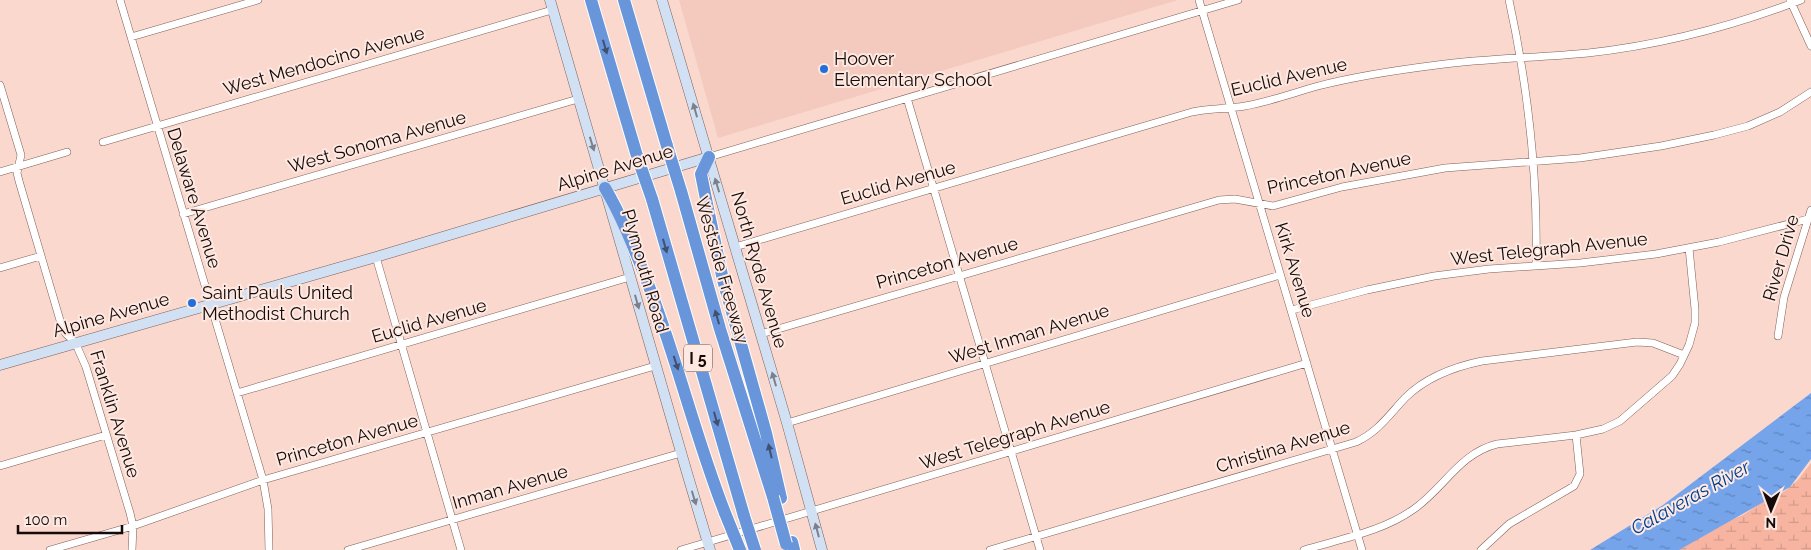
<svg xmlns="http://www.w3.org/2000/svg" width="1811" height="550" font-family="Raleway,sans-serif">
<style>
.built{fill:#f5cabe}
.wetland{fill:url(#wetland-marsh)}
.water{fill:url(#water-ripples)}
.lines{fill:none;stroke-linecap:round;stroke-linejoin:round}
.street-casing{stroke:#7d6057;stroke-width:8}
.secondary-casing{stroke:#7d6057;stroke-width:11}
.highway-casing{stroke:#fff;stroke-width:14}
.street{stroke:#fff;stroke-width:7}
.secondary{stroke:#d2e0f4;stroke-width:10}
.highway{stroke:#6996da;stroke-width:12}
.highway-bridge-casing{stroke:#fff;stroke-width:14;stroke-linecap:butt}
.highway-bridge{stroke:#6996da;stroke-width:12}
.oneway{fill:#3f5070}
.oneway2{fill:#7d8089}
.poi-dot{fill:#236fda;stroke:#fee9e2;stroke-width:2}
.labels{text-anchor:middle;stroke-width:4;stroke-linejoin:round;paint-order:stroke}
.shield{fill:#fee9e2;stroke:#5b4d49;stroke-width:1}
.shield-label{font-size:16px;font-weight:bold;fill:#150a07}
.poi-label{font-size:18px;fill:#150a07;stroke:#fee9e2;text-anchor:start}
.street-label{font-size:18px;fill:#150a07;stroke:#fee9e2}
.water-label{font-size:19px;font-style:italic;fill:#003e8e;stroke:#fee9e2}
</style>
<defs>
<pattern id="wetland-marsh" width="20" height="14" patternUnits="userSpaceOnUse" patternTransform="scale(1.25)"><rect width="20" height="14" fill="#f7b4a1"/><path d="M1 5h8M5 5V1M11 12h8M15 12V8" fill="none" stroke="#d39989"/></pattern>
<pattern id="water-ripples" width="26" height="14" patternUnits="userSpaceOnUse" patternTransform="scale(1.25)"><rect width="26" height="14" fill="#75a4ea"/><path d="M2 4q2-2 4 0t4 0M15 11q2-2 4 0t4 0" fill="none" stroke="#5f84bc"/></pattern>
</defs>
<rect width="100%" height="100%" fill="#fad8ce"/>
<path class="built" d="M 679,0 L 1178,0 L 718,138 Z"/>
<path class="wetland" d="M 1811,463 L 1811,550 L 1676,550 L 1716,526 L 1743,515 L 1764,501 L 1785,491 L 1798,480 Z"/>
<path class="water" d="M 1811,393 L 1811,459 L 1790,487 L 1679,550 L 1590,550 L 1663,505 Z"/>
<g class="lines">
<defs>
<path id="street" d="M 120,0 L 263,480 L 268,509 L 269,550
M 1199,0 L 1362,550
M 1509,0 C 1528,87 1538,177 1536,266
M 1790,0 L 1811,46
M 131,37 L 258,0
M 0,85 L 21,155 L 17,173 L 19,181 L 62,327 L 66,334 L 75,342 L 86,367 L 130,513 L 133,526 L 132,550
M 907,98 L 1040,550
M 103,142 L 552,10
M 709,157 L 1238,0
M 0,172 L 67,152
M 183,214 L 578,99
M 735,247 L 1192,112 C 1210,108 1227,109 1245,106 C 1269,102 1293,93 1318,86 C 1357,76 1397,70 1437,65 C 1487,58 1538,58 1588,53 C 1661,45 1733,26 1801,0
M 376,257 L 461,550
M 0,268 L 41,256
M 1292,310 L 1367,290 L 1434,276 L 1489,269 L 1580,263 L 1656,254 L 1719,242 L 1808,219
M 761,334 L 1219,200 L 1235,199 L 1273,206 L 1342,187 L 1445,168 L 1580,158 L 1661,146 L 1714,135 L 1748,126 L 1780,112 L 1811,92
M 1778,336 L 1784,297 L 1811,210
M 237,393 L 630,277
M 787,423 L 1280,275
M 0,466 L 106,435
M 50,550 L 133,526 L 263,480 L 655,366
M 348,550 L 681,453
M 681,550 L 1307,363
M 990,550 L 1356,442 C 1378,432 1389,415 1405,398 C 1426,377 1453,367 1482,361 L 1637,342 L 1653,343 L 1684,355
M 1304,550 C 1340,539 1382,532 1414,509 C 1444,488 1460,453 1497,444 L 1576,435 L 1603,429 L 1620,421 L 1672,376 L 1680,364 L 1689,345 L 1695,323 L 1695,309 L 1689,248
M 1481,550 L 1509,524 L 1574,486 L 1580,474 L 1576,435"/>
<path id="secondary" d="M 550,0 C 603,183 655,367 710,550
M 662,0 L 787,423 L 822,550
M 0,365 L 376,257 L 709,157"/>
<path id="highway" d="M 591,0 L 637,156
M 624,0 L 667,146
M 709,157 L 701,174 L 708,209 L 723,280 L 766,433 L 781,498
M 605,188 C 621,215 632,243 643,271 C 675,350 694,434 725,513
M 681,191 L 720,329 L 773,497
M 652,199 L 744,516
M 792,542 L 794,550"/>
</defs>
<use href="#street" class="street-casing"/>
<use href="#secondary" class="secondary-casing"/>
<use href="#highway" class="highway-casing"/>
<use href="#street" class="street"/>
<use href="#secondary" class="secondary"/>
<use href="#highway" class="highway"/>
<defs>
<path id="highway-bridge" d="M 667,146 L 681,191
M 637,156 L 652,199
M 773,497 L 786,544
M 725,513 L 740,550
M 744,516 L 755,550"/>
</defs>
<use href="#highway-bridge" class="highway-bridge-casing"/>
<use href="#highway-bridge" class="highway-bridge"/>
</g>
<defs><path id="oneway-solid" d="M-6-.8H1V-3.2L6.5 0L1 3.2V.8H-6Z" transform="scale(1.25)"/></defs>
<g class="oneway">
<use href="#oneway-solid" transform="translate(605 47) rotate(74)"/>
<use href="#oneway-solid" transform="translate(665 246) rotate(74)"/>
<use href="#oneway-solid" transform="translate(717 317) rotate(-106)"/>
<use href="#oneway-solid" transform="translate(676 363) rotate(72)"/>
<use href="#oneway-solid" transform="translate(716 419) rotate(74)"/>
<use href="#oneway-solid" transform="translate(770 451) rotate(-103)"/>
</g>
<g class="oneway2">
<use href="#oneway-solid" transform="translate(695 110) rotate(-106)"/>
<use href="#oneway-solid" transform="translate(592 144) rotate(73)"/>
<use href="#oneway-solid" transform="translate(717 185) rotate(-107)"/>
<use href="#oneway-solid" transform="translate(637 302) rotate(74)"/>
<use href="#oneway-solid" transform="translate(774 379) rotate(-106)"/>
<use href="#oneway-solid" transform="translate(694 498) rotate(73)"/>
<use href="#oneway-solid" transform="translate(817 530) rotate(-105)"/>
</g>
<g class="poi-dot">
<circle cx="824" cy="69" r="5"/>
<circle cx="192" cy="303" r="5"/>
</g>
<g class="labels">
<rect class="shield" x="684" y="344.5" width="28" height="27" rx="4"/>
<g class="shield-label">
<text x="698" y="364">I 5</text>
</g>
<g class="poi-label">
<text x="834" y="65">Hoover<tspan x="834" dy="21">Elementary School</tspan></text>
<text x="202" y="299">Saint Pauls United<tspan x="202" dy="21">Methodist Church</tspan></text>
</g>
<g class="street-label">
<text transform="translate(324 61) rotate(-16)" y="6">West Mendocino Avenue</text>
<text transform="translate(1289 77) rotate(-13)" y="6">Euclid Avenue</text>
<text transform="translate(377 142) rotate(-16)" y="6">West Sonoma Avenue</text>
<text transform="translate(615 168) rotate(-17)" y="6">Alpine Avenue</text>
<text transform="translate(1339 173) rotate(-12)" y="6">Princeton Avenue</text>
<text transform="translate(898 183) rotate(-16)" y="6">Euclid Avenue</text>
<text transform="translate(194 198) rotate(73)" y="6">Delaware Avenue</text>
<text transform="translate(1549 249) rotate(-6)" y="6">West Telegraph Avenue</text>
<text transform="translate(1781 258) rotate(-74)" y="6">River Drive</text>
<text transform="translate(947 263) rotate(-16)" y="6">Princeton Avenue</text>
<text transform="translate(722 270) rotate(74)" y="6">Westside Freeway</text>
<text transform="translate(759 270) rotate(74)" y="6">North Ryde Avenue</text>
<text transform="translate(1295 270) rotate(73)" y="6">Kirk Avenue</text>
<text transform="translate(645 271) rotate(74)" y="6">Plymouth Road</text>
<text transform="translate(111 315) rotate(-16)" y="6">Alpine Avenue</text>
<text transform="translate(429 321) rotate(-16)" y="6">Euclid Avenue</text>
<text transform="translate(1029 334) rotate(-17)" y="6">West Inman Avenue</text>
<text transform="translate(115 414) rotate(73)" y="6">Franklin Avenue</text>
<text transform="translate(1015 435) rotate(-17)" y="6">West Telegraph Avenue</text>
<text transform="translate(347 440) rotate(-16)" y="6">Princeton Avenue</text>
<text transform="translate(1283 447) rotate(-17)" y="6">Christina Avenue</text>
<text transform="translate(510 487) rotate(-16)" y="6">Inman Avenue</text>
</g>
<g class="water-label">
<text transform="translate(1690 497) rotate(-29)" y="7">Calaveras River</text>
</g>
</g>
<g transform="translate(1771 510) rotate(181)" stroke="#fee9e2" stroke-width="4" paint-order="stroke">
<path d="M0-4L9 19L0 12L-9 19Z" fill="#150a07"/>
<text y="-8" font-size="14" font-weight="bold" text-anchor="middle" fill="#150a07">N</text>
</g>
<path d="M18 525v8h104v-8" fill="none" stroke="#150a07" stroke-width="2.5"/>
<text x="25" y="525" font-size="15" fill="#150a07" stroke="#fee9e2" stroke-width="4" paint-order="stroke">100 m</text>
</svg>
